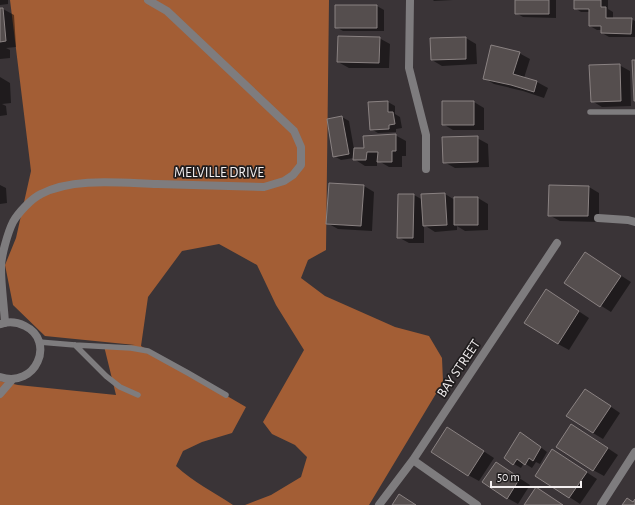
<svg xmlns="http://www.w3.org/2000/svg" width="635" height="505" font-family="'Alegreya Sans',sans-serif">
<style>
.forest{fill:#a35e35}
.shadow{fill:#0007}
.building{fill:#554e4e;stroke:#8a8282}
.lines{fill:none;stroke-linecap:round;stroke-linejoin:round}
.lane{stroke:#7e7c7e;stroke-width:5.5}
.street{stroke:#7e7c7e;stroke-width:8}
.labels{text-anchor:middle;stroke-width:3.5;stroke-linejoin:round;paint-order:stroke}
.street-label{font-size:14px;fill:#f4f0f1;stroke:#201d1e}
</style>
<rect width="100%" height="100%" fill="#3a3437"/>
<path class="forest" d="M 10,0 L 329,0 L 326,250 L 308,260 L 301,278 L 325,296 L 395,327 L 429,336 L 442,358 L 443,382 L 369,505 L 245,505 L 271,495 L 301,477 L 307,457 L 295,445 L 272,434 L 263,422 L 304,350 L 276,305 L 257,265 L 219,244 L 182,251 L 148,297 L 141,346 L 246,407 L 232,433 L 202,442 L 183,451 L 176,466 C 193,482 214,492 233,505 L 0,505 L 0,381 L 18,385 L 116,395 L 104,346 L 135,345 L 45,336 L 13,305 L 5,265 L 16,238 L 31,171 Z"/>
<path class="shadow" d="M 0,0 L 8,0 L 8,4 L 0,5 Z
M 433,0 L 453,0 L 434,1 Z
M 516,0 L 556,0 L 556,18 L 523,17 L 516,13 Z
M 575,0 L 608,0 L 608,9 L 613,12 L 613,19 L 631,19 L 635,21 L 635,37 L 609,37 L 602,33 L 602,30 L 597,30 L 590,26 L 590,12 L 581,12 L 575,8 Z
M 377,6 L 384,10 L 384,31 L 343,31 L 336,27 Z
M 0,9 L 3,9 L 14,15 L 16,47 L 6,48 L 10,50 L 10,58 L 0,59 Z
M 379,38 L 390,44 L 389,68 L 349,68 L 338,62 Z
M 466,38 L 476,44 L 477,64 L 442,66 L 432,60 Z
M 519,53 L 530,59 L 524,78 L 537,82 L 548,88 L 544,98 L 523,91 L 494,84 L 484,78 Z
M 619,65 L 630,71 L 631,106 L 602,107 L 592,101 Z
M 0,77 L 10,83 L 11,103 L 2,104 L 6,106 L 7,115 L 0,116 Z
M 388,102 L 395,106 L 395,114 L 400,117 L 402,128 L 396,129 L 396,132 L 378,133 L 371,129 Z
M 474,102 L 484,108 L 484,130 L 453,130 L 443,124 Z
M 342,117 L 349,121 L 354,149 L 365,149 L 395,135 L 406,141 L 406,156 L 402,156 L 402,167 L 389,167 L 377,160 L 377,166 L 365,166 L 354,159 L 354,158 L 341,160 L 334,156 Z
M 477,138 L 488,144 L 489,167 L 455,168 L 444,162 Z
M 0,185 L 6,188 L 7,203 L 0,204 Z
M 364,186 L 374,192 L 372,231 L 338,229 L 327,223 Z
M 589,187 L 599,193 L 599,222 L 560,221 L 549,215 Z
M 445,194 L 455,200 L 478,198 L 488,204 L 488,230 L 465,231 L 457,226 L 457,230 L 435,232 L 424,225 L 424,243 L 409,243 L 398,237 L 414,195 L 423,200 L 422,195 Z
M 595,259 L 631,282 L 611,312 L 565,283 Z
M 557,297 L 589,318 L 569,350 L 558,344 Z
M 595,396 L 620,413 L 603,439 L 593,433 Z
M 448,428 L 494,458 L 479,481 L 468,475 Z
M 582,431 L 618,455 L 604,476 L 593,470 Z
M 527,437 L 547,452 L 540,464 L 536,462 L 532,468 L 524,463 L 521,468 L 514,464 Z
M 563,457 L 597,479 L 580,504 L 537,476 Z
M 496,463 L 530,485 L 518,504 L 507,498 Z"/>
<path class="building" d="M 515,0 L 549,0 L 549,14 L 515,14 Z
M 574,0 L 601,0 L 601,7 L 606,7 L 606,18 L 632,18 L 631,34 L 601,33 L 601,26 L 589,26 L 589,9 L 574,9 Z
M 335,5 L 377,5 L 377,28 L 335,28 Z
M 0,8 L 3,8 L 6,41 L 0,42 Z
M 338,36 L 380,37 L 379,63 L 337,62 Z
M 466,37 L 466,59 L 431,60 L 430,38 Z
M 491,45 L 520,52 L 513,74 L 537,81 L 534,92 L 511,85 L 483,79 Z
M 632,60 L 635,60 L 635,101 L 634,101 Z
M 620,64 L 621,101 L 591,102 L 589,65 Z
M 388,101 L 388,112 L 393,112 L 395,124 L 389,125 L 389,129 L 370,130 L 368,102 Z
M 442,101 L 474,101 L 474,125 L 442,125 Z
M 342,116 L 349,154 L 333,157 L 327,119 Z
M 396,134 L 396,151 L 392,151 L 392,162 L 377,162 L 378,152 L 367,152 L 366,160 L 353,160 L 354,148 L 364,148 L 363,136 Z
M 478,136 L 478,162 L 443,163 L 442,137 Z
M 329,183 L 364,185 L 361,226 L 326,224 Z
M 549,185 L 589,186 L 588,216 L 548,216 Z
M 445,193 L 447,225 L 423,226 L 421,194 Z
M 398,194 L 414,194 L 413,238 L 397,238 Z
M 454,197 L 478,197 L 478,225 L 454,225 Z
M 585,252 L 621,276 L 600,307 L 564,283 Z
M 546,289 L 579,311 L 558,344 L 524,323 Z
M 585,389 L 611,406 L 593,433 L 566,416 Z
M 571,424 L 608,448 L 593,471 L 556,447 Z
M 447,427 L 484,451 L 468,476 L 431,452 Z
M 520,432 L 541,447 L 533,461 L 529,458 L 525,465 L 517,459 L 513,465 L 504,458 Z
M 552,449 L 587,472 L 569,498 L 535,476 Z
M 496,462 L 520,478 L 507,499 L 482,482 Z
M 536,487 L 563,505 L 524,505 Z
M 399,494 L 416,505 L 392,505 Z
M 627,498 L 633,502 L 635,499 L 635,505 L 622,505 Z"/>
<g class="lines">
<path class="lane" d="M 590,112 L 635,112
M 39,342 L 75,345 L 131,348 L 148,351 L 188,373 L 226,395
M 75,345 L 106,376 L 120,387 L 138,395"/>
<path class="street" d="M 410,0 L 409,68 L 426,135 L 426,169
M 598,218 L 628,220 L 635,222
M 5,323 C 4,306 1,285 1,268 C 1,256 8,232 13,222 C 18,213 32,198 41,194 C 73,177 122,183 157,184 C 193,185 228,186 264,187 L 284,181 L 293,175 L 301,165 L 301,147 L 294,131 L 167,11 L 148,0
M 0,377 C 36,389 56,341 25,326 C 17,322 9,321 1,324
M 0,394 L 12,380
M 413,460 L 477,505
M 379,505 L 413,460 L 557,243
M 601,505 L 635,452"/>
</g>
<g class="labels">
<g class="street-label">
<text x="219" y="177">MELVILLE DRIVE</text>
<text transform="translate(458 368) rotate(-56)" y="5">BAY STREET</text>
</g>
</g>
<path d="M491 481v6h90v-6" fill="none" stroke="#f4f0f1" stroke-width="2"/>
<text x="497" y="481" font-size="12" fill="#f4f0f1" stroke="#201d1e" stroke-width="3" paint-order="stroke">50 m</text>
</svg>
